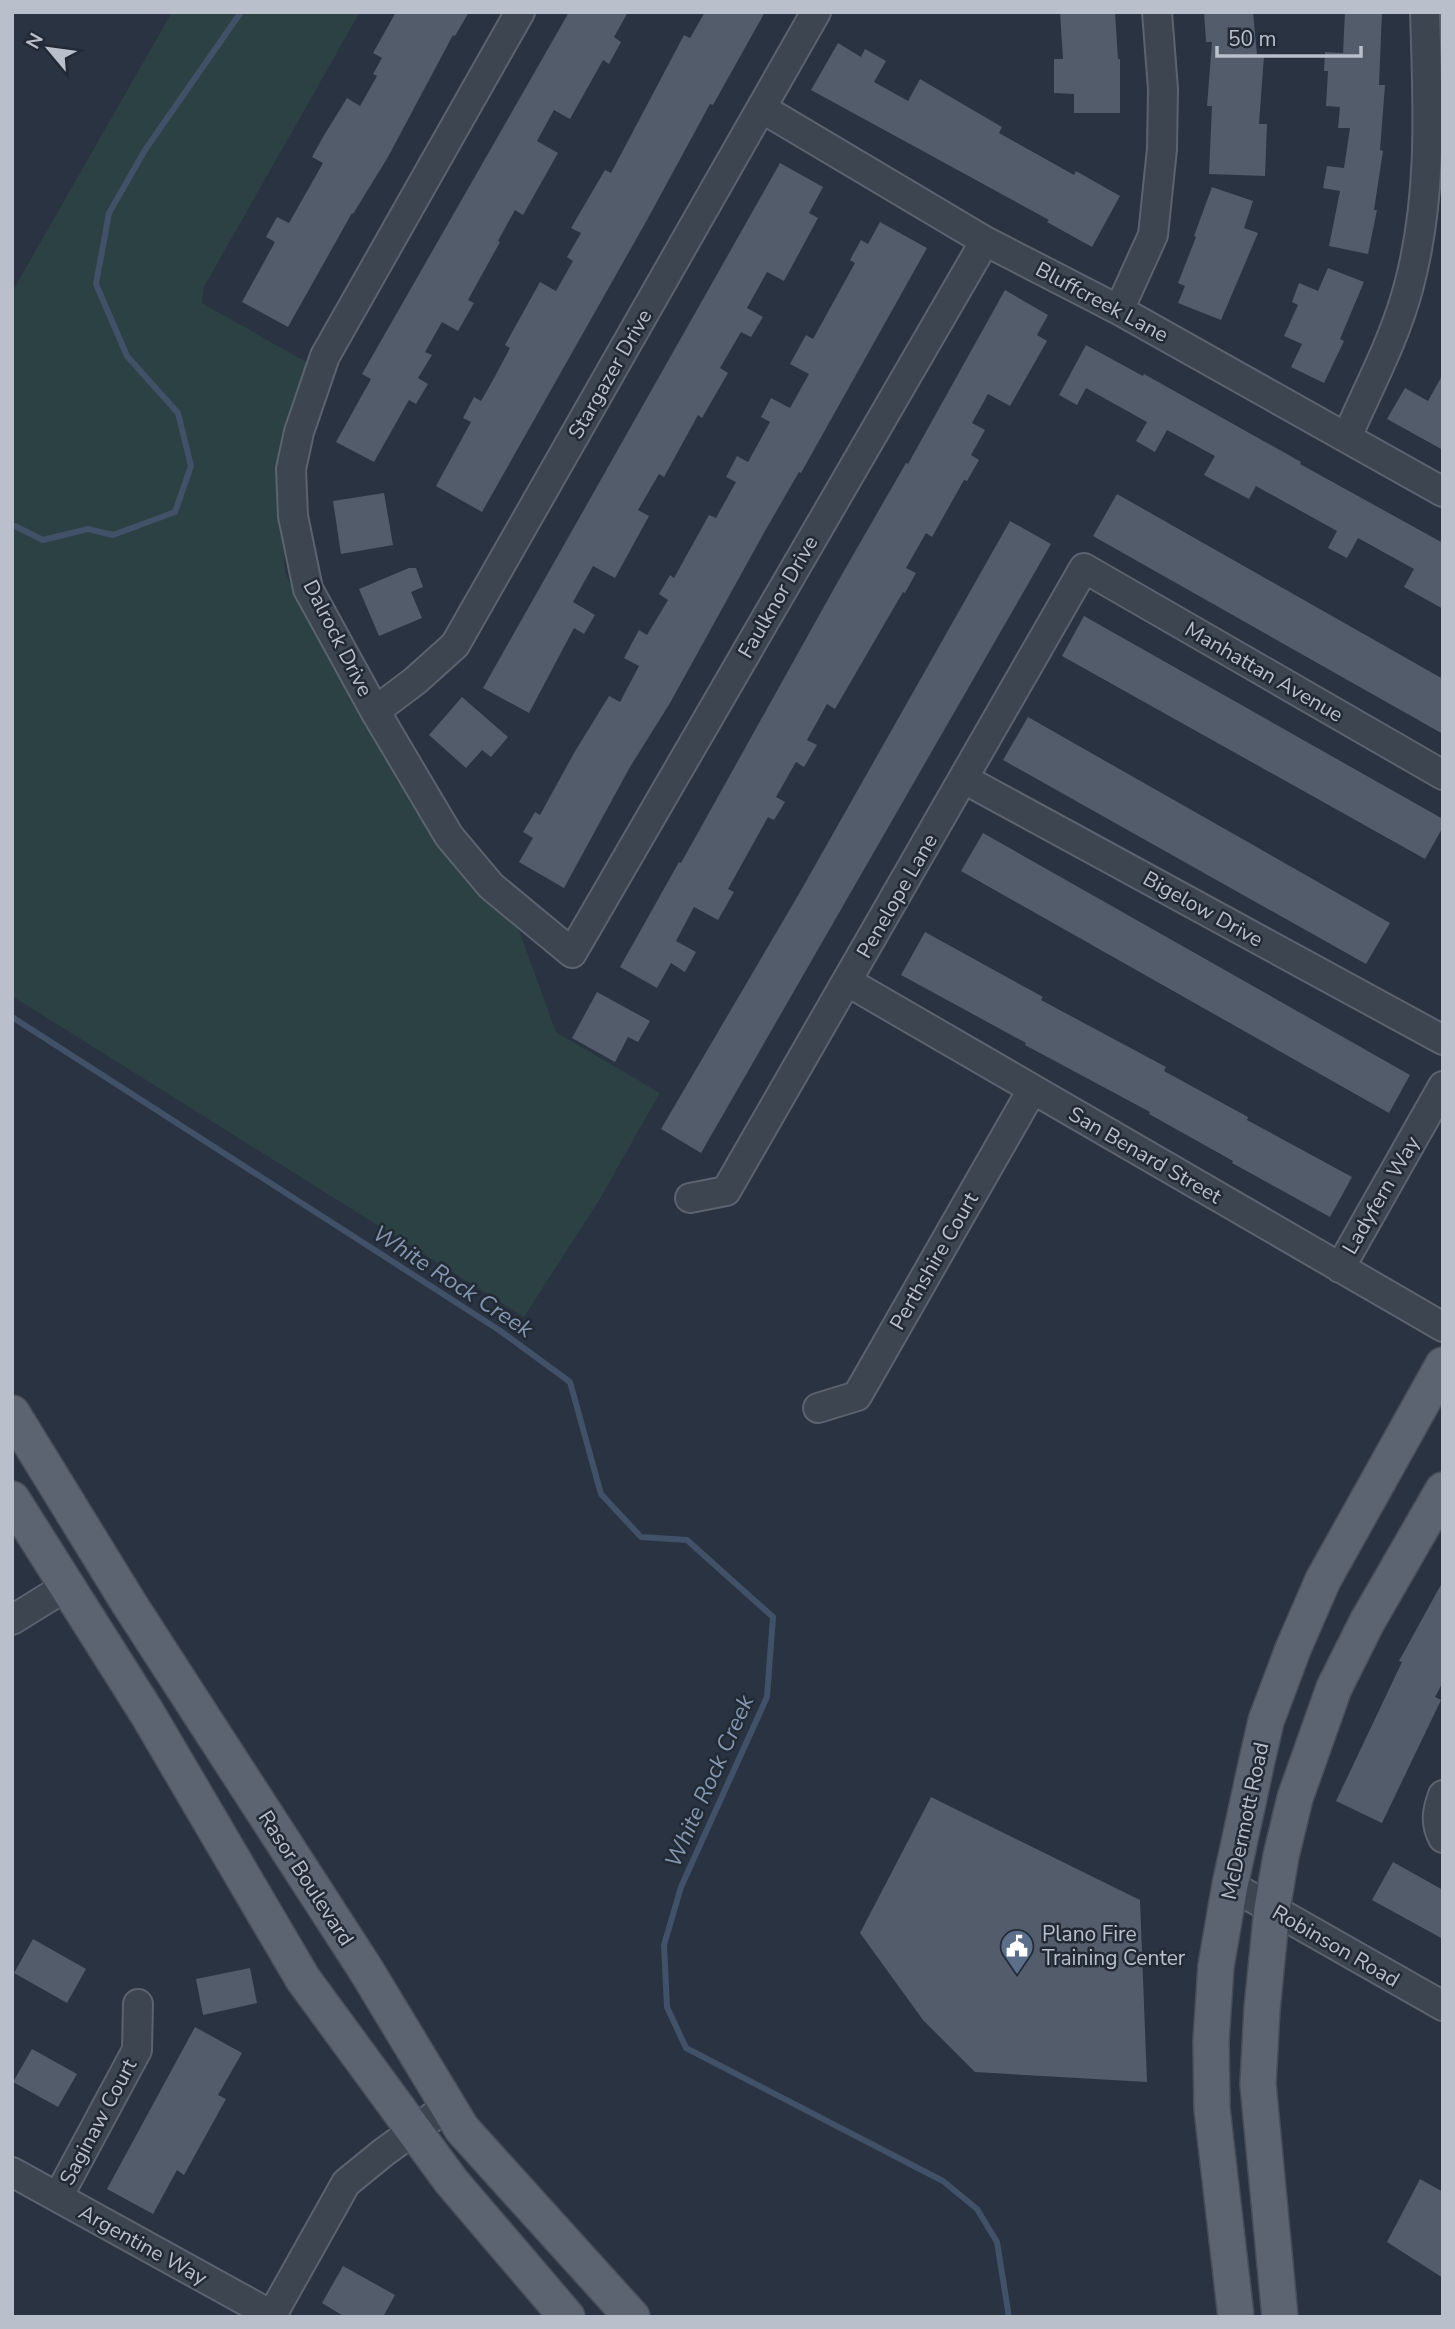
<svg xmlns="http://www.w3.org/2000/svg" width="1455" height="2329" font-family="'Nunito Sans',sans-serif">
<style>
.green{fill:#2c4143}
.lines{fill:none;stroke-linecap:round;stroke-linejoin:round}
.stream{stroke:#415168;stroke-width:6}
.building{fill:#535c6b}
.minor-casing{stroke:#5b636e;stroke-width:32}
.major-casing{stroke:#474e5a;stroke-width:38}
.minor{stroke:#3d4551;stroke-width:28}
.major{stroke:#5b6470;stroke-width:35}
.labels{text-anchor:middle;stroke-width:5;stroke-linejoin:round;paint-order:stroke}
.street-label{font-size:21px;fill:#bac0cb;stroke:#222a36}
.poi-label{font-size:21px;fill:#bac0cb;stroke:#222a36;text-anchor:start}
.water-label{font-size:23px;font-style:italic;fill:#8597af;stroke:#222a36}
</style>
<rect width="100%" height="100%" fill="#293341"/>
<path class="green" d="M 172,12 L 360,12 L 204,287 L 202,303 L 308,363 L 279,461 L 285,573 L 325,649 L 517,925 L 556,1032 L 660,1093 L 598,1202 L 524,1317 L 12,996 L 12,292 Z"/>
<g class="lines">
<path class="stream" d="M 12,527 L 15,526 L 43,540 L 88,529 L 113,535 L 175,512 L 191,466 L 178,413 L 127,356 L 96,284 L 109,213 L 145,150 L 241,12
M 12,1017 L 499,1330 L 570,1382 L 601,1494 L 641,1537 L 687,1540 L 773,1617 L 767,1697 L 681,1887 L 664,1945 L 667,2007 L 686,2048 L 943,2181 L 977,2209 L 997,2242 L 1009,2317"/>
</g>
<path class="building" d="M 396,12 L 469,12 L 455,36 L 453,35 L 388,157 L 353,214 L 352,213 L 288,327 L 242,302 L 275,242 L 266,237 L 277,217 L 289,223 L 323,163 L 312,157 L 323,137 L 347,98 L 360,106 L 377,76 L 373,74 L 382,58 L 373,53 Z
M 569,12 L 628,12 L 614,37 L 621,42 L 609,64 L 603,60 L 570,119 L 554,110 L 537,141 L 558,153 L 523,215 L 515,210 L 498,241 L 500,242 L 468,300 L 474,303 L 458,331 L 442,322 L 425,352 L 432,355 L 418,378 L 428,384 L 416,404 L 409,400 L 374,462 L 336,442 L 371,379 L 362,374 Z
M 705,12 L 765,12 L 713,105 L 710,104 L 647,220 L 482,512 L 436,486 L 471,422 L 463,418 L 474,397 L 481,401 L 493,380 L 510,348 L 505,345 L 540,282 L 556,291 L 573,261 L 567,257 L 581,233 L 571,228 L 605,170 L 611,173 L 684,35 L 690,38 Z
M 1060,12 L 1115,12 L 1118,59 L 1120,59 L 1120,113 L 1074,113 L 1074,94 L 1054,93 L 1054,59 L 1063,59 Z
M 1204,12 L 1253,12 L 1257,55 L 1264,56 L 1259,124 L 1267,124 L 1265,176 L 1209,174 L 1212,106 L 1207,106 L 1212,42 L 1206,42 Z
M 1345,12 L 1382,12 L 1379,85 L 1385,85 L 1380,150 L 1383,151 L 1374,210 L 1377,210 L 1368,254 L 1329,246 L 1340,191 L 1323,188 L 1327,166 L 1344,168 L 1350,128 L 1338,128 L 1340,107 L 1326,106 L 1328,71 L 1324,71 L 1325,52 L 1343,53 Z
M 838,43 L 861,57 L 865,49 L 886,61 L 874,82 L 908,101 L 920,79 L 1002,127 L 999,133 L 1074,175 L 1076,171 L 1120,196 L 1092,247 L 1047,222 L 1049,220 L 811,90 Z
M 780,163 L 823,187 L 809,213 L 818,218 L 784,281 L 767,272 L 747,308 L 763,317 L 751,337 L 741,332 L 720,368 L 728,373 L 702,418 L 698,415 L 664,477 L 659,474 L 638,510 L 649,516 L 615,578 L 593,566 L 573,602 L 595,615 L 584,634 L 574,628 L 529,713 L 483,688 Z
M 1212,187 L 1253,201 L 1244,228 L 1258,233 L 1221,320 L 1178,303 L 1185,286 L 1178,283 L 1196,237 L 1194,236 Z
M 880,222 L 927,248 L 801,473 L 799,472 L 765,531 L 670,703 L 630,767 L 564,888 L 519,862 L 533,838 L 523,832 L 535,812 L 540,815 L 574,753 L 609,696 L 620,702 L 639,666 L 624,658 L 639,630 L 647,635 L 668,600 L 659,594 L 670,575 L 674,578 L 709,515 L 716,518 L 736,482 L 726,477 L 737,456 L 748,462 L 770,422 L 761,417 L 771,398 L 790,408 L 809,374 L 790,364 L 806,335 L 813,339 L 855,263 L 850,260 L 861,240 L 868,244 Z
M 1328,268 L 1364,282 L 1340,339 L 1344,341 L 1324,383 L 1291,367 L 1302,344 L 1284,336 L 1298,305 L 1292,302 L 1299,283 L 1318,291 Z
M 1005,290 L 1048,315 L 1037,335 L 1047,341 L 1010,406 L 988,394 L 972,423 L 985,430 L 971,455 L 979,460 L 967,481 L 964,480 L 932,537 L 926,533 L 906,568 L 916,573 L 905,593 L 903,592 L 835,709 L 827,704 L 807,740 L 817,745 L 804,767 L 796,762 L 776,797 L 785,802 L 774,820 L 768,817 L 728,889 L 734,892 L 718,920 L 694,907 L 676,941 L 696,952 L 685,972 L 671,963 L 657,988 L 620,967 L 679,862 L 681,863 L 841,576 L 906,463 L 908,464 Z
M 1086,345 L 1143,376 L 1144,374 L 1301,462 L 1300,464 L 1443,543 L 1443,609 L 1404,587 L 1414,569 L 1358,538 L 1347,558 L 1328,548 L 1337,531 L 1256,486 L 1249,499 L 1204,475 L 1215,456 L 1167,430 L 1155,452 L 1136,441 L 1147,422 L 1086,388 L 1077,405 L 1059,395 Z
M 1443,374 L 1443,450 L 1387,419 L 1405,388 L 1428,401 Z
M 384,493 L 393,545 L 341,554 L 333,501 Z
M 1117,494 L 1443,679 L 1443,734 L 1093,536 Z
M 1010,521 L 1051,544 L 701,1153 L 661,1129 L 800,892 Z
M 409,568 L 416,568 L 423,587 L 411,592 L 422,618 L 379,636 L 359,589 Z
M 1084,616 L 1443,819 L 1443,827 L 1425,859 L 1062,656 Z
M 462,697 L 508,737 L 491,757 L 482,750 L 466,768 L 429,735 Z
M 1028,717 L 1390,923 L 1366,964 L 1003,760 Z
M 983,833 L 1410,1075 L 1389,1113 L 961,871 Z
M 925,932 L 1043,997 L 1041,1000 L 1166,1067 L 1164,1071 L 1248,1117 L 1247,1120 L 1352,1177 L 1330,1217 L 1232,1163 L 1233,1161 L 1149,1114 L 1150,1112 L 1025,1045 L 1026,1043 L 901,975 Z
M 597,992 L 650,1021 L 638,1042 L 628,1037 L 615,1062 L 572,1038 Z
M 1443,1581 L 1443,1682 L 1435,1697 L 1441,1700 L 1382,1823 L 1336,1801 L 1402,1662 L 1399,1661 Z
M 931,1797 L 1140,1900 L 1147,2082 L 975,2072 L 923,2020 L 860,1933 Z
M 1393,1862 L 1443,1890 L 1443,1939 L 1372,1900 Z
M 33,1939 L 86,1969 L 67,2003 L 14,1973 Z
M 250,1968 L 257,2003 L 203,2015 L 196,1979 Z
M 195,2027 L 242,2053 L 218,2095 L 226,2099 L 184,2175 L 177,2170 L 153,2214 L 107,2189 Z
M 32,2049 L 77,2074 L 58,2107 L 13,2082 Z
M 1420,2179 L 1443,2192 L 1443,2278 L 1387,2242 Z
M 343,2266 L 395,2295 L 383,2317 L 345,2317 L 322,2303 Z"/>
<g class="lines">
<defs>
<path id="minor" d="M 520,12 L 325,356 L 299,432 L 291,469 L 293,516 L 308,589 L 375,711 L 449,836 L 491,886 L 572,953 L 985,241
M 763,109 L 985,241 L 1119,310 L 1443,492
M 1119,310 L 1153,235 L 1162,149 L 1163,89 L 1157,12
M 1347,437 C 1368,388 1394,341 1408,289 C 1433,198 1428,105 1425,12
M 375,711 L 415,681 L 455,645 L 816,12
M 964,779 L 1443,1040
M 848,982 L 1443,1327
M 690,1198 L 726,1191 L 1084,568 L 1443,775
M 1340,1268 L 1443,1086
M 818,1408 L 857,1396 L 1032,1090
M 12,1620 L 67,1586
M 1443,1795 C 1437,1811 1435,1823 1443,1838
M 1230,1885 L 1443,2006
M 12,2172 L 275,2317
M 58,2197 L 137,2050 L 138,2004
M 272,2315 L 346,2183 L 384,2152 L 448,2106"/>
<path id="major" d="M 12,1413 L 130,1605 L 366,1970 L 462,2129 L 632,2317
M 12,1499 L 147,1713 L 303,1979 L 451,2181 L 567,2317
M 1236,2317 L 1212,2109 L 1211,2041 L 1216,1966 L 1230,1885 L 1256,1765 L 1266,1721 L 1293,1649 L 1323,1580 L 1443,1365
M 1280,2317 L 1258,2084 L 1262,2009 L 1272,1909 L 1281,1856 L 1295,1798 L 1334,1688 L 1367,1622 L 1443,1490"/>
</defs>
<use href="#minor" class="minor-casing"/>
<use href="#major" class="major-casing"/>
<use href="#minor" class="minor"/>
<use href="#major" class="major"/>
</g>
<defs>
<symbol id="civic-pin" viewBox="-11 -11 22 30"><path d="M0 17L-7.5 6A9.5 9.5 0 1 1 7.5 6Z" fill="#5c6f8a" stroke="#222a36"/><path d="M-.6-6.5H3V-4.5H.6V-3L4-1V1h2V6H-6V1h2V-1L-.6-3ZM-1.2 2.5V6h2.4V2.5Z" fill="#fff"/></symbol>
</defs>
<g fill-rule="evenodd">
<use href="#civic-pin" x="998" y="1927" width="38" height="52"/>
</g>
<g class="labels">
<g class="street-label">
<text transform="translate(1102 302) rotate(28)" y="7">Bluffcreek Lane</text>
<text transform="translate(610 374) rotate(-60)" y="7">Stargazer Drive</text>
<text transform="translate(778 597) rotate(-60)" y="7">Faulknor Drive</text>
<text transform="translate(338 638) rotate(63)" y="7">Dalrock Drive</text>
<text transform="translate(1264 672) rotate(30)" y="7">Manhattan Avenue</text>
<text transform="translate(897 896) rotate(-60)" y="7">Penelope Lane</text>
<text transform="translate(1203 909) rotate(29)" y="7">Bigelow Drive</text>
<text transform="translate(1145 1155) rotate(30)" y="7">San Benard Street</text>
<text transform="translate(1381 1195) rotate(-60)" y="7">Ladyfern Way</text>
<text transform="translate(934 1261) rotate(-60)" y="7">Perthshire Court</text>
<text transform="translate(1245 1821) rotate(-78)" y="7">McDermott Road</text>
<text transform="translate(306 1878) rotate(57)" y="7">Rasor Boulevard</text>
<text transform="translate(1336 1946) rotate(30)" y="7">Robinson Road</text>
<text transform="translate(98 2122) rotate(-62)" y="7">Saginaw Court</text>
<text transform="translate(143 2245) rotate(29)" y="7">Argentine Way</text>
</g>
<g class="poi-label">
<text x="1042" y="1941">Plano Fire<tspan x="1042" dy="24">Training Center</tspan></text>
</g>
<g class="water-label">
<text transform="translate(453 1281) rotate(33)" y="8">White Rock Creek</text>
<text transform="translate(709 1781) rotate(-66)" y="8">White Rock Creek</text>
</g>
</g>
<rect width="1455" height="2329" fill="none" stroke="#bac0cb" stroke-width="28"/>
<g transform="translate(49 49) rotate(299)" stroke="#222a36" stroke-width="5" paint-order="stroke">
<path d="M0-5L12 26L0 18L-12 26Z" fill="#bac0cb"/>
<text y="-10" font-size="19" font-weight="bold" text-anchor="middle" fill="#bac0cb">N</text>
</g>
<path d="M1217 46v10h144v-10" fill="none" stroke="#bac0cb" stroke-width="3.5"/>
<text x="1228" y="46" font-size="21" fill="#bac0cb" stroke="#222a36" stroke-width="5" paint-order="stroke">50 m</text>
</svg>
